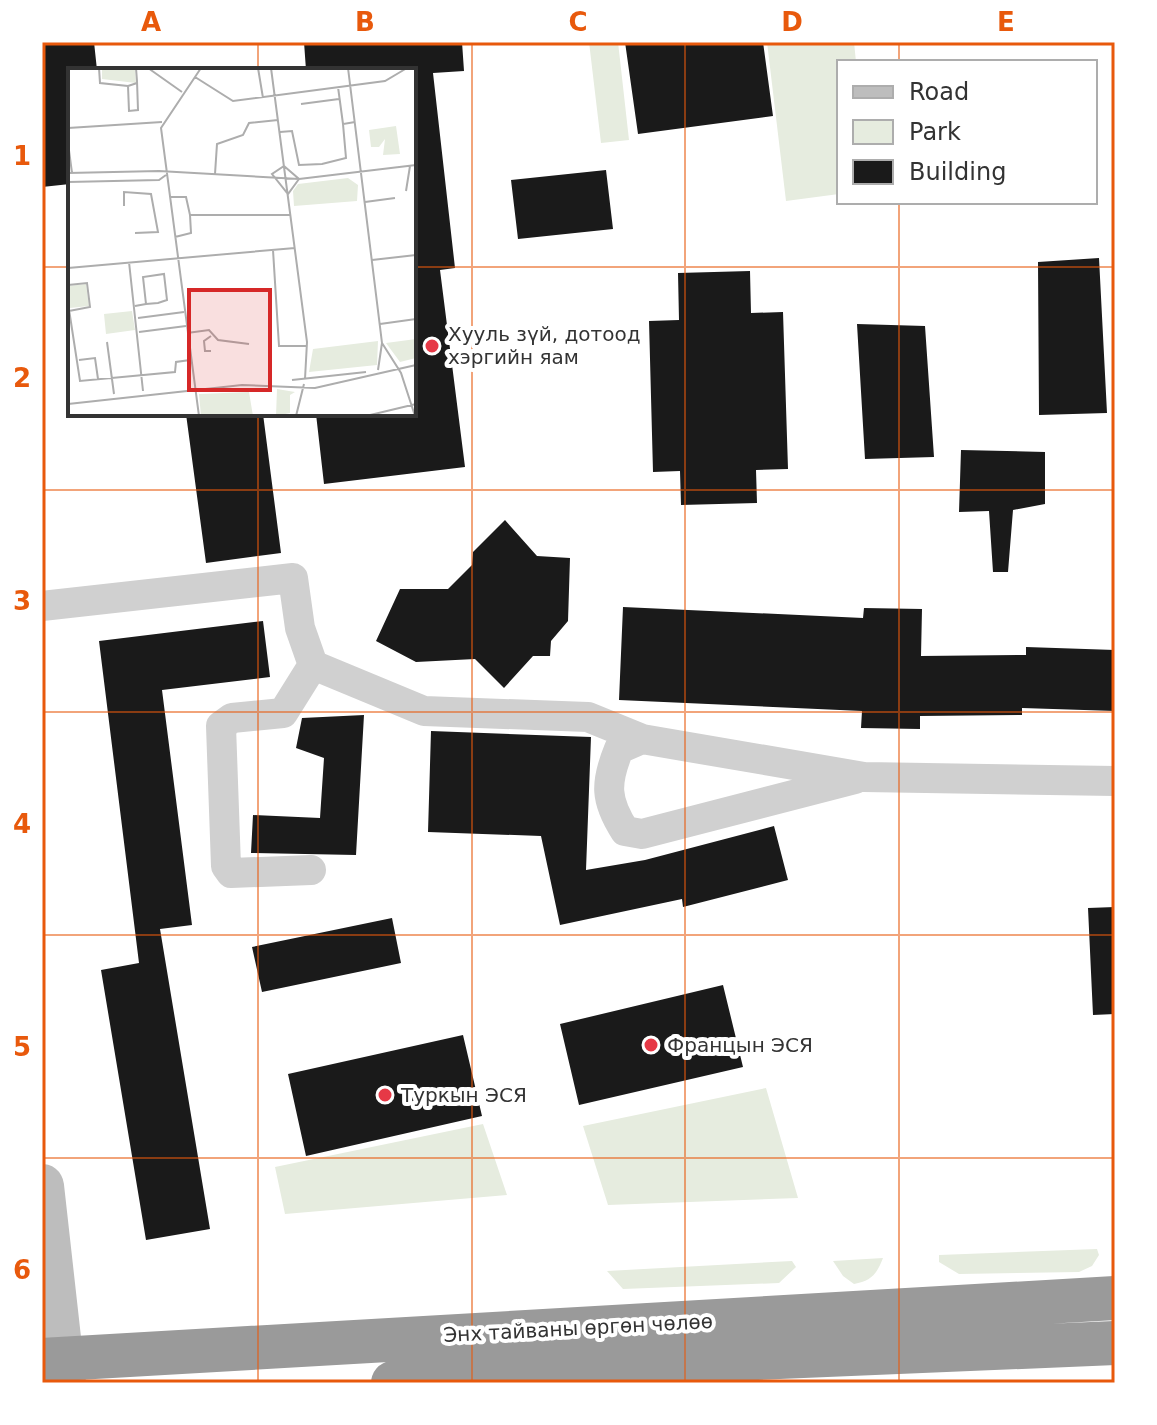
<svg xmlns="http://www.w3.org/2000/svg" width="1157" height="1425" font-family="'DejaVu Sans',sans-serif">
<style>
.green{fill:#e6ecdf}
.building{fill:#1a1a1a}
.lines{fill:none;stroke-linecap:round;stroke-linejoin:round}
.street{stroke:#d0d0d0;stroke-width:30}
.secondary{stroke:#bdbdbd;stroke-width:44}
.highway{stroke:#9a9a9a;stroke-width:44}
.grid{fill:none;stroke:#e8590c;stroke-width:2;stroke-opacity:0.55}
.poi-dot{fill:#e63946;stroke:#fff;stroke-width:3}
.labels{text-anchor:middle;stroke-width:8;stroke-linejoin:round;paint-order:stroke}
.poi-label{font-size:20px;fill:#333;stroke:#fff;text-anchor:start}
.street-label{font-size:20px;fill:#333;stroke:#fff}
.inset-road{fill:none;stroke:#adadad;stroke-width:2}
.view{fill:#d62828;fill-opacity:0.15;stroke:#d62828;stroke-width:4}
.inset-edge{fill:none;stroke:#333;stroke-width:4}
.neatline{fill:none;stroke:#e8590c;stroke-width:3}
.grid-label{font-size:26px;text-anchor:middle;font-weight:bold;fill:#e8590c}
</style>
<rect width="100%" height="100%" fill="#fff"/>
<path class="green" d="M 589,42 L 618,42 L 629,140 L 601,143 Z
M 767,42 L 854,42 L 856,62 L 839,62 L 839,194 L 786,201 Z
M 766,1088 L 798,1198 L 608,1205 L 583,1126 Z
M 483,1124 L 507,1195 L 285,1214 L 275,1167 Z
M 1097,1249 L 1099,1255 L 1092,1266 L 1079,1272 L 959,1274 L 939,1262 L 939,1255 Z
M 883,1258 C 877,1274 871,1281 854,1284 L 843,1276 L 833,1261 Z
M 792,1261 L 796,1267 L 779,1283 L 623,1289 L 607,1271 Z"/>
<path class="building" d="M 42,42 L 94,42 L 97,70 L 70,70 L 70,184 L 42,187 Z
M 304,42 L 462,42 L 464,71 L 433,73 L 455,268 L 440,270 L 465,467 L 324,484 L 316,414 L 414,414 L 414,70 L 306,70 Z
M 625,42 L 763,42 L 773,116 L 638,134 Z
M 606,170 L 613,229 L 518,239 L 511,180 Z
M 1099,258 L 1107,413 L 1039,415 L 1038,262 Z
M 750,271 L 751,313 L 783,312 L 788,469 L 756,470 L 757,503 L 681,505 L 680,471 L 653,472 L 649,321 L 679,320 L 678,273 Z
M 857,324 L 925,326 L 934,457 L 865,459 Z
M 186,414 L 263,414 L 281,553 L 206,563 Z
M 961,450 L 1045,452 L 1045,504 L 1013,510 L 1008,572 L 993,572 L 989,511 L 959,512 Z
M 505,520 L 537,556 L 570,558 L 568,621 L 551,641 L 550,656 L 533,656 L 504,688 L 475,659 L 416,662 L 376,641 L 400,589 L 448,589 L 472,565 L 473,552 Z
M 623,607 L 863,618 L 864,608 L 922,609 L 921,656 L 1026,655 L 1026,647 L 1115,650 L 1115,711 L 1022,708 L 1022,715 L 920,716 L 920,729 L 861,728 L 862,711 L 619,700 Z
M 263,621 L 270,677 L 162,690 L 192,925 L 160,929 L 210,1229 L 146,1240 L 101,970 L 139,963 L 99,641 Z
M 364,715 L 356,855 L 251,853 L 253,815 L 320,818 L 324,758 L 296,748 L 302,718 Z
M 431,731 L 591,737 L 586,870 L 645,860 L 774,826 L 788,880 L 683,907 L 682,899 L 560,925 L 541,836 L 428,832 Z
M 1115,907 L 1115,1014 L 1093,1015 L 1088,908 Z
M 392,918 L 401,963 L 262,992 L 252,947 Z
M 723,985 L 743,1067 L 579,1105 L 560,1024 Z
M 463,1035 L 482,1116 L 306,1156 L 288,1074 Z"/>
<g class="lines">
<path class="street" d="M 42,606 L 293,578 L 300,628 L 313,665 L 424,711 L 588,717 L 642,739 L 864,777 L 1115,781
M 642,739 L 619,749 C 605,783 605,800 625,831 L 642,834 L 855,779
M 311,870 L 231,873 L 226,866 L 221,726 L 232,718 L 283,713 L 313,665"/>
<path class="secondary" d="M 42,1186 L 64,1383"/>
<path class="highway" d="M 42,1360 L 1115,1298
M 393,1383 L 757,1358 L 1115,1343"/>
</g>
<path class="grid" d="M 258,42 L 258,70M 472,42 L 472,1383M 685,42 L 685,1383M 899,42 L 899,62M 899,202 L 899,1383M 42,267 L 70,267M 414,267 L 1115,267M 258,414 L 258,1383M 42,490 L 1115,490M 42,712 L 1115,712M 42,935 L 1115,935M 42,1158 L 1115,1158"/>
<g class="poi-dot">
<circle cx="432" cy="346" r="8"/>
<circle cx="651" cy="1045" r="8"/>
<circle cx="385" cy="1095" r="8"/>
</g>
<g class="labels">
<g class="poi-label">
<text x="448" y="341">Хууль зүй, дотоод<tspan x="448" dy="23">хэргийн яам</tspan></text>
<text x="667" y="1052">Францын ЭСЯ</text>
<text x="401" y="1102">Туркын ЭСЯ</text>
</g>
<g class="street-label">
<text transform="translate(578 1328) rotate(-3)" y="7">Энх тайваны өргөн чөлөө</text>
</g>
</g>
<g transform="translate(68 68)">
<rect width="348" height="348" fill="#fff"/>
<path d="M 34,0 L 67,0 L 68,15 L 34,11 ZM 328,58 L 332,86 L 315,87 L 317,71 L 311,79 L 303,79 L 301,62 ZM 280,110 L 290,117 L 289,133 L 226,138 L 225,123 L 230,116 ZM 18,216 L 21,238 L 2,240 L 0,218 ZM 64,243 L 67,262 L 38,266 L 36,246 ZM 348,271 L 348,290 L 332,294 L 318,275 ZM 310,273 L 309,297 L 241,304 L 245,281 ZM 209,321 L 227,324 L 222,327 L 222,345 L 208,348 ZM 181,324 L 185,348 L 133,348 L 131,326 Z" fill="#e6ecdf"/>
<path class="inset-road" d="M 31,0 L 32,15 L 60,18M 68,0 L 69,13 L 70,42 L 61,43 L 60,18 L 69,15M 80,0 L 114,24M 190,0 L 195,30M 203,0 L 239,274 L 237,311M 280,0 L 314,275 L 333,305 L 347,348M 127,9 L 165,33 L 317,13 L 339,0M 270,19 L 275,56M 233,36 L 271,31M 0,60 L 94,54M 212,64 L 224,63 L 231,97 L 254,96 L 278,90 L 275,56 L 287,54M 0,75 L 4,105M 216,98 L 231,111 L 220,126 L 204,106 ZM 0,105 L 91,103 L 231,111 L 348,97M 147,106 L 149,76 L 175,67 L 181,55 L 210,52M 0,114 L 91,112 L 98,107M 338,123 L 342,98M 102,129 L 118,129 L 122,147 L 222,147M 297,134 L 327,130M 56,138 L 56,124 L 83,126 L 90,164 L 67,165M 107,169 L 123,165 L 122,147M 205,182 L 211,278 L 239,278M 304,192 L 348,187M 61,194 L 75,323M 0,200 L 227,180M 0,217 L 19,215 L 22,239 L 1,243M 0,235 L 12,313 L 107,304 L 108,294 L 122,292M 67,238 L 78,236 L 90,235 L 99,232 L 96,206 L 75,209 L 78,236M 70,250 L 116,244M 312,256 L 348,251M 71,264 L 118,258M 119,265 L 141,262 L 150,272 L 181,276M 39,274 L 46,326M 143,283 L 137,283 L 136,273 L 143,268M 11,292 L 27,290 L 30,311M 310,302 L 314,275M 224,312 L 298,304M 0,336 L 174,317 L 247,320 L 348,297M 131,348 L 93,60 L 133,0M 228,348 L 236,316M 298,348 L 348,336"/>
<path class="view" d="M 121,222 L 202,222 L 202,322 L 121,322 Z"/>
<rect width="348" height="348" class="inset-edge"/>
</g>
<rect width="1157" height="1425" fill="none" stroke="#ffffff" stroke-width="88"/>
<rect x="837" y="60" width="260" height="144" fill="#ffffff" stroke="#adadad" stroke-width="2"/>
<rect x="853" y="86" width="40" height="12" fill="#bdbdbd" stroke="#adadad" stroke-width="2"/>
<text x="909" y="100" font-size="24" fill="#333333">Road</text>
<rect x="853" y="120" width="40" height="24" fill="#e6ecdf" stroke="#adadad" stroke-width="2"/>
<text x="909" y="140" font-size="24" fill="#333333">Park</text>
<rect x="853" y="160" width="40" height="24" fill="#1a1a1a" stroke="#adadad" stroke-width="2"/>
<text x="909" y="180" font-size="24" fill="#333333">Building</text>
<rect x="44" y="44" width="1069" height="1337" class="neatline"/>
<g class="grid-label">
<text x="151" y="31">A</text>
<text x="365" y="31">B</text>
<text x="578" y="31">C</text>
<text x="792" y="31">D</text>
<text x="1006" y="31">E</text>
<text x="22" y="165">1</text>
<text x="22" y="387">2</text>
<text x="22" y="610">3</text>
<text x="22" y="833">4</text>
<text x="22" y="1056">5</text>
<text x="22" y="1279">6</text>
</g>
</svg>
